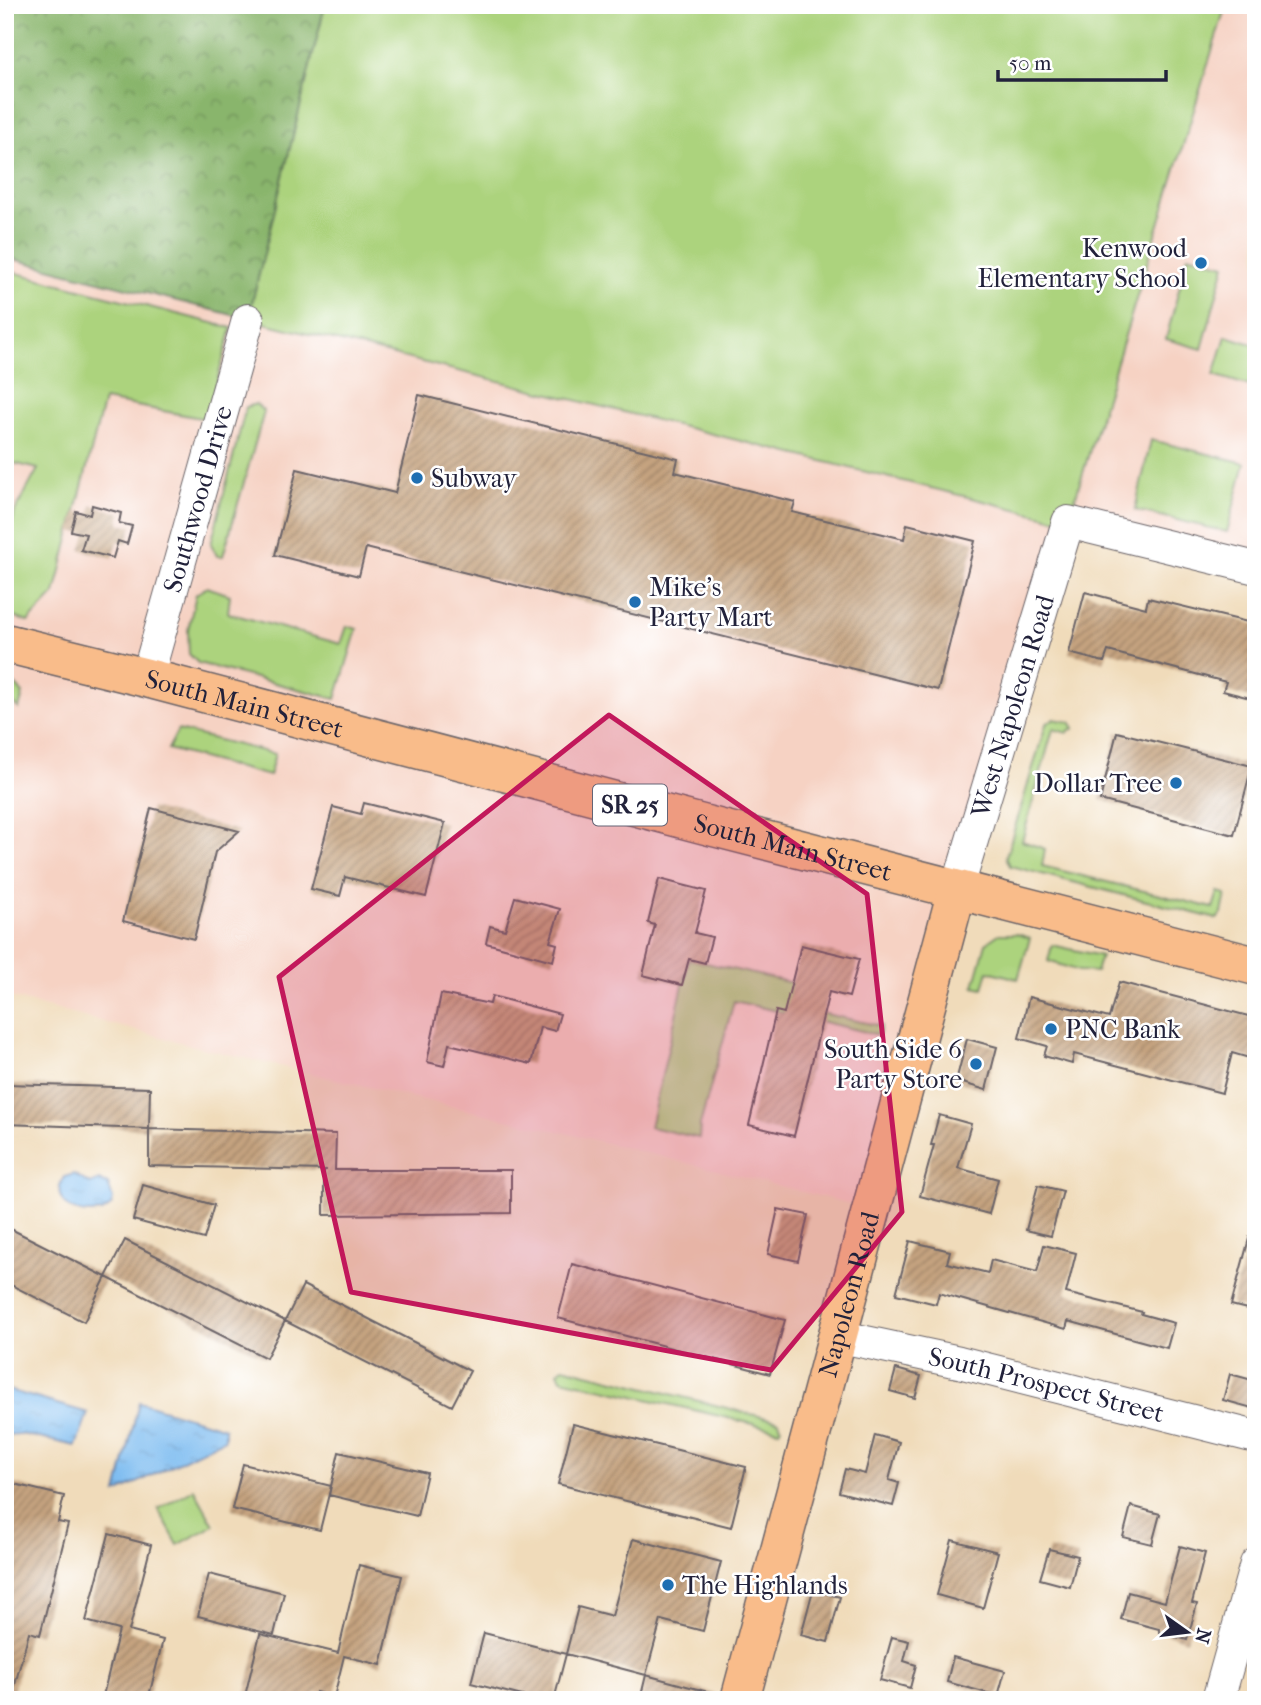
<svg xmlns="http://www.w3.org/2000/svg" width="1261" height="1705" font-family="'IM FELL French Canon',serif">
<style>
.built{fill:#f6d2c3}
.green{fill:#acd37d;stroke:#677a5c;stroke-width:2}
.forest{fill:url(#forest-crowns);stroke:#566c54;stroke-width:2}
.water{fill:url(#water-ripples);stroke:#4f6e96;stroke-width:2}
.building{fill:url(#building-hatch)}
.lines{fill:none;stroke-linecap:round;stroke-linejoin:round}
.minor-casing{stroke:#6a6367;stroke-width:34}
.major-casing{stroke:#6a6367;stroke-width:41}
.minor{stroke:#fff;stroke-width:32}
.major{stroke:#f9bc8a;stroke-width:38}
.marked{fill:#c2185b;fill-opacity:0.2;stroke:#c2185b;stroke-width:5;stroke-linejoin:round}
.poi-dot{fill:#1f6fb2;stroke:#fff;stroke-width:2.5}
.labels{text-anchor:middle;stroke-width:5;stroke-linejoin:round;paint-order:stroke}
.shield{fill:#fff;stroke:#646476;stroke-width:2}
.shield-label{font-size:24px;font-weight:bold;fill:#22223b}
.poi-label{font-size:26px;fill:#22223b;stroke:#fff;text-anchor:start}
.street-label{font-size:26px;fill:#22223b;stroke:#fff}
</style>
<defs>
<pattern id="forest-crowns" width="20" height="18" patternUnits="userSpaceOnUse" patternTransform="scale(1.75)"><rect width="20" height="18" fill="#89b56c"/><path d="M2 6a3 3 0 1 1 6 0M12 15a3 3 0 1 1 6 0" fill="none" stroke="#70935a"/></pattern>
<pattern id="water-ripples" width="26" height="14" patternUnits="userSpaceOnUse" patternTransform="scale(1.75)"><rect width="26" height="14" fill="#7cbbf0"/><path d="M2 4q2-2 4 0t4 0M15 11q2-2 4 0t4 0" fill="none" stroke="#6ba0cf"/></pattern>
<pattern id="building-hatch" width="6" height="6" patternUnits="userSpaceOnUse" patternTransform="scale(1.75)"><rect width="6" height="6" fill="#c5a37f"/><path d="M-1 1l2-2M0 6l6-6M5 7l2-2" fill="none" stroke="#a08469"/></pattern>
</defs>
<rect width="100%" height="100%" fill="#fff"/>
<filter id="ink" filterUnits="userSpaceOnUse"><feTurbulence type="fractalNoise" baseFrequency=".0143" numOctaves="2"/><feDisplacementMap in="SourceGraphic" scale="14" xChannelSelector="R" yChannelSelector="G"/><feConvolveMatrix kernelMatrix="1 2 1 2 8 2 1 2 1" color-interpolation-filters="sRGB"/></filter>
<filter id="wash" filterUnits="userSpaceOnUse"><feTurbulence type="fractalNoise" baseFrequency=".00686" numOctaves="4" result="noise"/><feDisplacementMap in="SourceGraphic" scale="28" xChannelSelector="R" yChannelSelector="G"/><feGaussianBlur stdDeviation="1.57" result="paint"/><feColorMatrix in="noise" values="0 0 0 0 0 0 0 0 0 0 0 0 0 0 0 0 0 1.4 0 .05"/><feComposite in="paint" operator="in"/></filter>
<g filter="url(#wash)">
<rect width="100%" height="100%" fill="#f0dbba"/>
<path class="built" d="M 1226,5 L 1256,5 L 1256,568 L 1068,522 L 871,1209 L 574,1135 L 198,1047 L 5,996 L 5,257 L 1067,521 Z"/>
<path class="green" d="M 325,5 L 1226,5 L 1068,522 L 248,319 Z
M 1188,255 L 1225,265 L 1202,349 L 1166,339 Z
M 5,270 L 232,328 L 206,419 L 104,400 L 55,594 L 28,622 L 5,614 L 5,550 L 15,511 L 38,469 L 5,461 Z
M 1226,336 L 1256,345 L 1256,388 L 1214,375 Z
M 256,404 L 264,412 L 223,556 L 217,556 L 211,544 L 246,407 Z
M 1151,440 L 1245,463 L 1227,532 L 1135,510 Z
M 207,587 L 230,595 L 228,613 L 341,644 L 347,626 L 357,629 L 336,699 L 198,663 L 189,654 L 188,630 L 196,594 Z
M 5,682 L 15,685 L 23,693 L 19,709 L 9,699 L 5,698 Z
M 1053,719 L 1070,722 L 1074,728 L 1067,733 L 1053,729 L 1022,841 L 1045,849 L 1042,866 L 1213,908 L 1218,892 L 1226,894 L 1222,913 L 1217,919 L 1010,866 L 1006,857 L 1046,724 Z
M 178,730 L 275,754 L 269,776 L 168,749 Z
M 999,934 L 1017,934 L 1030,938 L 1018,979 L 988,971 L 983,988 L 974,986 L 986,943 Z
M 1052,945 L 1101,956 L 1096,972 L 1079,971 L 1048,961 Z
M 689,959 L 792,983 L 788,1006 L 881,1026 L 879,1035 L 734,1001 L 700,1125 L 699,1138 L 650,1127 Z
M 563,1367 L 779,1421 L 781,1427 L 779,1430 L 561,1379 L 558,1372 Z
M 194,1489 L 214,1525 L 178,1545 L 158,1509 Z"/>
<path class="forest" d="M 5,5 L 325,5 L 248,319 L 5,257 Z"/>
<path class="water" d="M 74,1174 L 90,1184 L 99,1180 L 108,1184 L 113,1199 L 111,1206 C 108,1208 105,1211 102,1212 C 98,1213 94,1212 90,1213 C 69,1213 51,1198 64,1177 Z
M 5,1389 L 88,1413 L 76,1446 L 21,1434 L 5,1435 Z
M 139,1402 L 225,1428 L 225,1439 L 117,1493 Z"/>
<g id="blocks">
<path class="building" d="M 419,395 L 678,459 L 675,472 L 795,502 L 792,512 L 904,539 L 907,524 L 975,541 L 938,690 L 366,548 L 359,576 L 275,555 L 297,469 L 395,493 Z
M 92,505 L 121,513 L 119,523 L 132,526 L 127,544 L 118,541 L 113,558 L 81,550 L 86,534 L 71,531 L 76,511 L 90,515 Z
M 1085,592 L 1146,608 L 1148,598 L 1256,624 L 1256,675 L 1250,698 L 1223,691 L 1226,682 L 1108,651 L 1104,662 L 1069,653 Z
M 1117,732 L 1252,766 L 1234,835 L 1100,800 Z
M 364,803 L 445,823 L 426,897 L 345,877 L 340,896 L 311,889 L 333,807 L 361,814 Z
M 151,808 L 239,831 L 215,852 L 194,939 L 123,921 Z
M 659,879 L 706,891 L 695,933 L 712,937 L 705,963 L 689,959 L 682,985 L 643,975 L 655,925 L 648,923 Z
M 515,897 L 560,909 L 550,942 L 557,944 L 553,961 L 486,943 L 490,926 L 505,930 Z
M 801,945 L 859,959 L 849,997 L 829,992 L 794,1136 L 749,1125 L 776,1011 L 784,1013 Z
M 1119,982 L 1256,1018 L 1256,1060 L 1232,1053 L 1222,1093 L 1074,1054 L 1072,1064 L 1044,1056 L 1047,1046 L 1019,1038 L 1029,997 L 1109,1018 Z
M 441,994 L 490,1004 L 492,996 L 560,1014 L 555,1031 L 540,1027 L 531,1064 L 449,1044 L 444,1066 L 427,1062 Z
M 967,1039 L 997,1047 L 986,1090 L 956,1081 Z
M 5,1084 L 150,1088 L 149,1129 L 5,1124 Z
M 939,1115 L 971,1124 L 958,1168 L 998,1179 L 989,1214 L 920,1196 L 934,1145 L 931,1145 Z
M 149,1129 L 336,1134 L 335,1170 L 511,1170 L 511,1213 L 324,1215 L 324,1170 L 327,1170 L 149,1166 Z
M 143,1185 L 214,1205 L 204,1239 L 133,1220 Z
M 1038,1185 L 1063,1191 L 1051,1236 L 1026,1230 Z
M 778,1209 L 808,1215 L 798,1261 L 768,1254 Z
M 5,1226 L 106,1277 L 84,1322 L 5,1282 Z
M 1250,1235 L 1256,1235 L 1256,1291 L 1251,1310 L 1231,1305 Z
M 125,1240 L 285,1321 L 266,1358 L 106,1277 Z
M 910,1241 L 950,1251 L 947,1263 L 988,1273 L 991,1260 L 1037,1272 L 1044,1245 L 1076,1253 L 1066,1293 L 1142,1312 L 1141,1314 L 1174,1323 L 1167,1348 L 1068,1321 L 1066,1329 L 939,1293 L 936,1304 L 896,1294 Z
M 572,1264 L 785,1320 L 770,1374 L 558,1318 Z
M 303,1285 L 470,1371 L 452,1406 L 285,1321 Z
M 896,1369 L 921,1376 L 915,1398 L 890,1391 Z
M 1230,1374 L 1256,1381 L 1256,1409 L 1223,1400 Z
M 573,1424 L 746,1467 L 731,1527 L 558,1484 Z
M 875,1435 L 899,1442 L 889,1480 L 899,1483 L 893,1506 L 839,1492 L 845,1469 L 865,1474 Z
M 339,1452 L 427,1473 L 417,1516 L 329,1495 Z
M 243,1464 L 331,1486 L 320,1530 L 232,1509 Z
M 14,1484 L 64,1496 L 58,1522 L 68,1524 L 40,1635 L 29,1632 L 12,1696 L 5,1695 L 5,1508 L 8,1508 Z
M 1131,1506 L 1160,1514 L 1152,1544 L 1123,1537 Z
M 109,1534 L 151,1545 L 129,1631 L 163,1640 L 148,1700 L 102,1700 L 119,1630 L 86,1621 Z
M 633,1539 L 721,1562 L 703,1631 L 661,1620 L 646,1675 L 566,1654 L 578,1607 L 612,1616 Z
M 952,1540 L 998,1552 L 983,1608 L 937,1595 Z
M 1180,1546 L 1205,1553 L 1192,1603 L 1197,1604 L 1187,1640 L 1159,1632 L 1159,1629 L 1121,1619 L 1128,1592 L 1165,1602 Z
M 1049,1549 L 1078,1556 L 1070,1587 L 1040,1579 Z
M 359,1565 L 402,1576 L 381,1665 L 344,1656 L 334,1697 L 316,1692 L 315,1700 L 244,1700 L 260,1634 L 338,1653 Z
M 209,1574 L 284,1593 L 274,1635 L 198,1616 Z
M 813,1590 L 840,1597 L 828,1642 L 801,1635 Z
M 484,1633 L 566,1654 L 554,1700 L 538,1700 L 471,1683 Z
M 892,1637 L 909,1641 L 904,1661 L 916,1665 L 910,1688 L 880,1680 Z
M 953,1657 L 1005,1671 L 998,1696 L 947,1682 Z
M 646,1675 L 716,1694 L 716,1700 L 640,1700 Z"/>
</g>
</g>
<g filter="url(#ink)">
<use href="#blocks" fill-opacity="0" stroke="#6a6367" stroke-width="2"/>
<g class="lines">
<defs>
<g id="minor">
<path id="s1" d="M 147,678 L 248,320"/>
<path id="s2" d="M 957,890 L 1068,522 L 1256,568"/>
<path id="s3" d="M 837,1336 L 959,1362 L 1256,1437"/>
<path d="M 1218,1700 L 1256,1564"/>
</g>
<g id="major">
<path id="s4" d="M 5,643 L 147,678 L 706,825 L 1256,966"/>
<path id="s5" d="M 740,1700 L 957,890"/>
</g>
</defs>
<use href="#minor" class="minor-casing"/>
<use href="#major" class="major-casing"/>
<use href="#minor" class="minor"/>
<use href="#major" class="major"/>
</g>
</g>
<path class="marked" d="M 609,715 L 867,894 L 902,1212 L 771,1370 L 351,1292 L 279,977 Z"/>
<g class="poi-dot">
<circle cx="1201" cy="263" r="7"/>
<circle cx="417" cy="478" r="7"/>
<circle cx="635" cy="602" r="7"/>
<circle cx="1176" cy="783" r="7"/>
<circle cx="1051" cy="1029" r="7"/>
<circle cx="976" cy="1064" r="7"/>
<circle cx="668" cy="1585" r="7"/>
</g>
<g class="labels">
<rect class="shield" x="593" y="784.5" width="74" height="41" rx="5"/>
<g class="shield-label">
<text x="630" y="813">SR 25</text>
</g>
<g class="poi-label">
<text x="1187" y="257" text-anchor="end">Kenwood<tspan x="1187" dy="30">Elementary School</tspan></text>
<text x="431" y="487">Subway</text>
<text x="649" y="596">Mike's<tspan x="649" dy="30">Party Mart</tspan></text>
<text x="1162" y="792" text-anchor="end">Dollar Tree</text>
<text x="1065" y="1038">PNC Bank</text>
<text x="962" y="1058" text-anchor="end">South Side 6<tspan x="962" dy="30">Party Store</tspan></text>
<text x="682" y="1594">The Highlands</text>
</g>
<g class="street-label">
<text dy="9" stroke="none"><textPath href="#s1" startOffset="186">Southwood Drive</textPath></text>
<text dy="9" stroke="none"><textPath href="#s4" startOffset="247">South Main Street</textPath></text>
<text dy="9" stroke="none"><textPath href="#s2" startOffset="192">West Napoleon Road</textPath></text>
<text dy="9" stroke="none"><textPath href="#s4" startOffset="814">South Main Street</textPath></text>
<text dy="9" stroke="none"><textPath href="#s5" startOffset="420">Napoleon Road</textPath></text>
<text dy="9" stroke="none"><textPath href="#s3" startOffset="215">South Prospect Street</textPath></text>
</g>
</g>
<rect width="1261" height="1705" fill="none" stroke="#fff" stroke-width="28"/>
<g transform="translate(1187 1632) rotate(104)" stroke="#ffffff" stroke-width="5" paint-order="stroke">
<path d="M0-5L12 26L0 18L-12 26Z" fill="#22223b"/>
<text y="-10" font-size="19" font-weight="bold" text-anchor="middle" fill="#22223b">N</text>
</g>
<path d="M998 70v10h168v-10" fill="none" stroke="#22223b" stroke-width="3.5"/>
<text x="1009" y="70" font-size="21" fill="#22223b" stroke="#ffffff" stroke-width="5" paint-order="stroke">50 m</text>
</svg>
